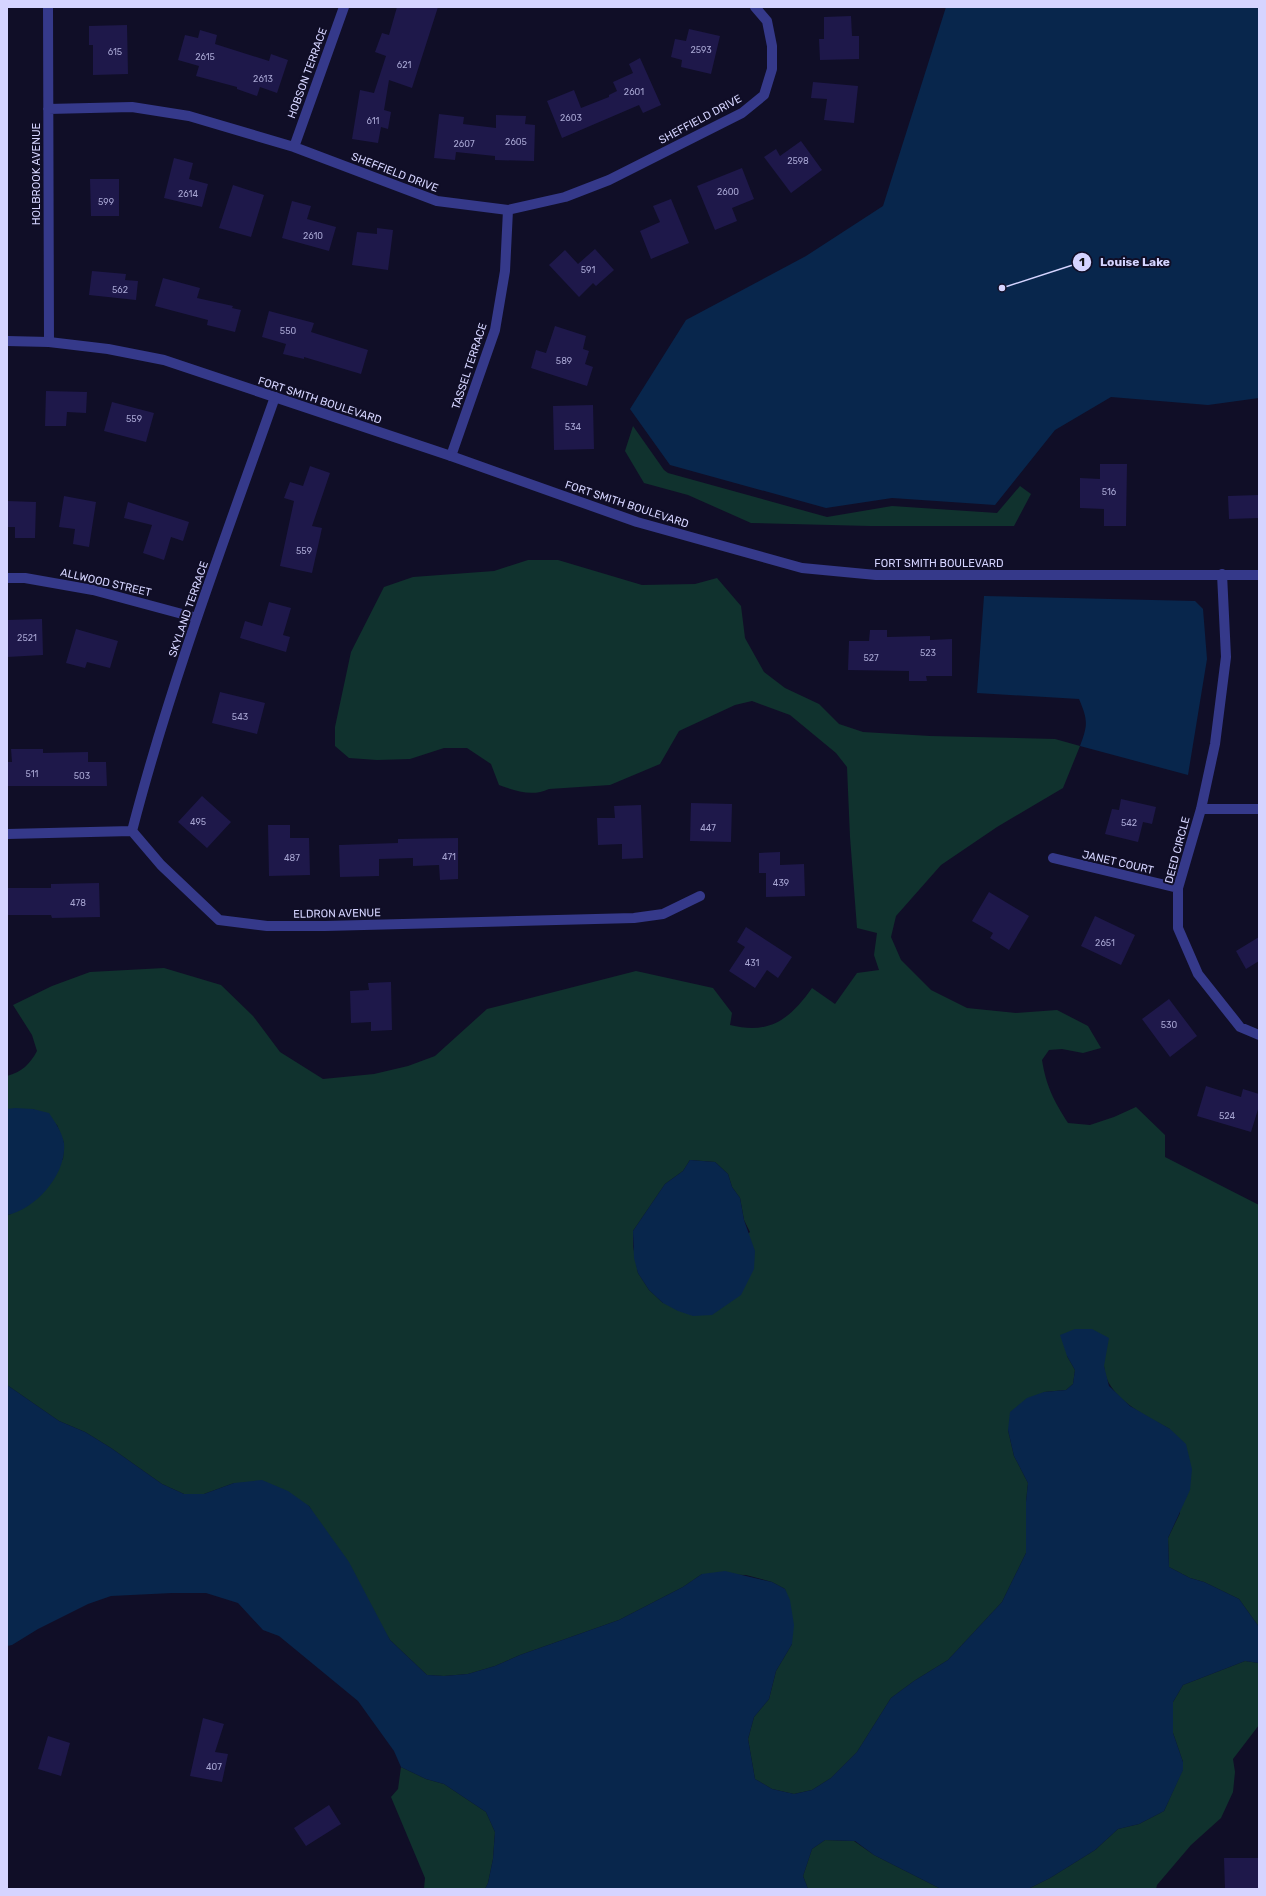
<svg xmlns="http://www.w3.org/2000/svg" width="1266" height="1896" font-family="Rubik,sans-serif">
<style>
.green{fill:#10322e;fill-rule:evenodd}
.water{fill:#08264c}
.building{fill:#1e184a}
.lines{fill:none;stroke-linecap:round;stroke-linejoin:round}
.minor{stroke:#35398a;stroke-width:10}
.tertiary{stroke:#35398a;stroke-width:10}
.labels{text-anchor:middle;stroke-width:4;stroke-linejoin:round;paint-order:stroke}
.number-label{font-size:9px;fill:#a7a5d2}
.street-label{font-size:11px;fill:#d5d4ff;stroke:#100e27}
.leader{fill:none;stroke:#d5d4ff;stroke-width:1.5}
.callout-dot{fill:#d5d4ff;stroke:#100e27;stroke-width:1.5}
.mark-label{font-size:12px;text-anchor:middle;font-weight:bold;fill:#111}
.callout-label{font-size:12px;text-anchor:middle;font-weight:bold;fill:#d5d4ff;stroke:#100e27;stroke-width:4;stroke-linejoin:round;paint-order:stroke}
</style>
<rect width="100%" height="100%" fill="#100e27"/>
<path class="green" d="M 633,426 L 664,470 L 668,473 L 827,517 L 892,506 L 997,513 L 1020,486 L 1031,494 L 1014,526 L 870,526 L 751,523 L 688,495 L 644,483 L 625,451 Z
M 528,560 L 558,560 L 642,585 L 695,584 L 717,578 L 741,606 L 745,638 L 764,672 L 785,688 L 819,704 L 839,724 L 863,732 L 930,736 L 1055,739 L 1080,746 L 1063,788 L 997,827 L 941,865 L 896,916 L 891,937 L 901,960 L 931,990 L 967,1008 L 1016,1013 L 1057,1010 L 1088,1026 L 1101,1048 L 1083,1053 L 1062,1049 L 1049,1050 L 1042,1060 C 1046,1086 1054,1101 1068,1123 L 1090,1125 L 1114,1117 L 1136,1107 L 1165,1135 L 1165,1157 L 1259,1205 L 1259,1627 L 1239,1599 L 1204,1582 L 1190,1578 L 1169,1567 L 1168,1538 L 1180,1513 L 1170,1429 C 1146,1416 1105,1397 1104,1366 C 1103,1357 1107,1347 1108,1338 L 1067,1356 L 1075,1370 L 1073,1384 L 1066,1390 L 1044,1392 L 1008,1430 L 1014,1456 L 1028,1483 L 1026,1502 L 1026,1553 L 1002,1602 L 948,1660 L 914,1681 L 891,1698 L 857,1752 L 831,1778 L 812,1790 L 794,1794 L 772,1789 L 755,1779 L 748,1739 L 754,1717 L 769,1699 L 776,1671 L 792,1644 L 785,1589 L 772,1582 L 746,1575 L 702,1574 L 683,1587 L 619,1620 L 520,1655 L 495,1666 L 468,1674 L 444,1676 L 427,1675 L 390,1640 L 309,1506 L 234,1483 L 204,1494 L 184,1494 L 162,1484 L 111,1448 L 85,1432 L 59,1421 L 7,1385 L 7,1215 L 11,1214 L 63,1159 L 64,1143 L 57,1125 L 33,1109 L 7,1109 L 7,1076 C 22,1072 30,1064 37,1051 L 32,1035 L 13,1005 L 52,986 L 90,972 L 164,968 L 221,985 L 253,1016 L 280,1052 L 323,1079 L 374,1074 L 408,1066 L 435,1056 L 487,1009 L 636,971 L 713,988 L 732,1013 L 730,1025 C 770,1035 790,1019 812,988 L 835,1004 L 857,973 L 879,970 L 874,955 L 877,933 L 857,928 L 850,837 L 847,767 L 836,753 L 790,715 L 752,701 L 735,705 L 679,731 L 660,764 L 610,785 L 549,789 C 532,797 516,791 499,785 L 491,764 L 467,748 L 444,748 L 410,759 L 377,760 L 349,758 L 335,746 L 335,727 L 351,652 L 384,587 L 413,577 L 494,571 ZM 690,1160 L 715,1162 L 728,1174 L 732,1187 L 740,1198 L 744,1220 L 750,1232 L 663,1303 L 649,1290 L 638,1273 L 633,1246 L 633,1231 L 665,1184 L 683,1171 Z
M 1245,1661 L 1259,1663 L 1259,1725 L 1233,1759 L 1235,1772 L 1233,1792 L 1221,1818 L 1191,1845 L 1157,1885 L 1156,1889 L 1028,1889 L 1050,1878 L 1095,1850 L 1118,1829 L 1139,1824 L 1164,1811 L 1183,1769 L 1183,1762 L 1173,1733 L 1173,1702 L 1183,1685 Z
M 401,1767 L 426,1779 L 444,1784 L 486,1812 L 495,1832 L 493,1859 L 488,1883 L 485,1889 L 424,1889 L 425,1878 L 391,1797 L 398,1789 Z
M 825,1840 L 854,1841 L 874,1855 L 941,1889 L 808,1889 L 803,1876 L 812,1849 Z"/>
<path class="water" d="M 946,7 L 1259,7 L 1259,398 L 1208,405 L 1111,397 L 1055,430 L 995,505 L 892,498 L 826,508 L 670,465 L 630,409 L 686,320 L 806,256 L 883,206 Z
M 984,596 L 1195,601 L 1203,609 L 1207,659 L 1188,775 L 1080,746 C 1088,725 1088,720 1079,699 L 977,693 Z
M 15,1108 L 33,1109 L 49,1113 C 55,1122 62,1132 64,1143 C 67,1174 36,1209 7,1215 L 7,1109 Z
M 690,1160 L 715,1162 L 728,1174 L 732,1187 L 740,1198 L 744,1220 L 755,1251 L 754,1269 L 741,1295 L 712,1315 L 693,1316 L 678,1311 L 663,1303 L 649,1290 L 638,1273 L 634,1258 L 633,1231 L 665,1184 L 683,1171 Z
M 1075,1329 L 1092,1329 L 1109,1338 L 1104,1366 L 1109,1386 L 1130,1406 L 1170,1429 L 1186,1444 L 1192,1469 L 1190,1490 L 1168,1538 L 1169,1567 L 1190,1578 L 1204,1582 L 1239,1599 L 1259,1627 L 1259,1663 L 1245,1661 L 1183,1685 L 1173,1702 L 1173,1733 L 1183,1762 L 1183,1770 L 1164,1811 L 1139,1824 L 1118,1829 L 1095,1850 L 1050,1878 L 1028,1889 L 941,1889 L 874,1855 L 855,1841 L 825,1840 L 812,1849 L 803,1876 L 808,1889 L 485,1889 L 488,1883 L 493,1859 L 495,1832 L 486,1812 L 444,1784 L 426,1779 L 401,1767 L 394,1751 L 358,1701 L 279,1636 L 263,1630 L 238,1603 L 206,1593 L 172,1593 L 111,1596 L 88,1604 L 38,1629 L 12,1645 L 7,1646 L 7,1385 L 59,1421 L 85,1432 L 111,1448 L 162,1484 L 184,1494 L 204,1494 L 234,1483 L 262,1480 L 288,1491 L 309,1506 L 349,1562 L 390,1640 L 427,1675 L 444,1676 L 468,1674 L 495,1666 L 520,1655 L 619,1620 L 683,1587 L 702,1574 L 725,1571 L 772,1582 L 785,1589 L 790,1600 L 794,1625 L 792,1644 L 776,1671 L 769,1699 L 754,1717 L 748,1739 L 755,1779 L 772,1789 L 794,1794 L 812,1790 L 831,1778 L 857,1752 L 891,1698 L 914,1681 L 948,1660 L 1002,1602 L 1026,1553 L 1026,1502 L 1028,1483 L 1014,1456 L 1008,1430 L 1010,1412 L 1027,1398 L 1044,1392 L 1066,1390 L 1073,1384 L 1075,1370 L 1067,1356 L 1060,1335 Z"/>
<path class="building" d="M 397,7 L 438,7 L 412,88 L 389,80 L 384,110 L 391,112 L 388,129 L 381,127 L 378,143 L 352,139 L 360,90 L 374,93 L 386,56 L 375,52 L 382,33 L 389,35 Z
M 851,16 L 852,36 L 859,36 L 859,59 L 820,60 L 819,39 L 824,39 L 824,17 Z
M 127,25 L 128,74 L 93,75 L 93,45 L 89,45 L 89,26 Z
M 689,29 L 720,36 L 711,74 L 681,67 L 682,60 L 671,57 L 675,39 L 686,41 Z
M 200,30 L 217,35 L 215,44 L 269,61 L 271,54 L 288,60 L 277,93 L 260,87 L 257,96 L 237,89 L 237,87 L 196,76 L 199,66 L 178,60 L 185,35 L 198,38 Z
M 640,58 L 661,105 L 643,113 L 639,105 L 562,138 L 547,101 L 574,90 L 581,108 L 609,97 L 609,95 L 617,91 L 613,82 L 633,73 L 629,64 Z
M 813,82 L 858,86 L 854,123 L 824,120 L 827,99 L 811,98 Z
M 439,114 L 464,117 L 463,124 L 496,128 L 496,115 L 526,116 L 525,124 L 535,125 L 534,161 L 495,160 L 495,156 L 456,152 L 455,160 L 434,158 Z
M 801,141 L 822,170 L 791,193 L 764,157 L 776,149 L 780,156 Z
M 174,158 L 193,163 L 189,179 L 208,184 L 202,207 L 164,198 Z
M 742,168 L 754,199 L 732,208 L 737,221 L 715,230 L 697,186 Z
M 90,179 L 119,179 L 119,216 L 91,216 Z
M 233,185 L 264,195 L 251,237 L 219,228 Z
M 671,199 L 689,243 L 651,259 L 640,231 L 660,222 L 653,206 Z
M 292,201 L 311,206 L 307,219 L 336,227 L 329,251 L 282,238 Z
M 377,228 L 393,230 L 388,270 L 352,265 L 357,232 L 377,234 Z
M 595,249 L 614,270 L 596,286 L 593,283 L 579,297 L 549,265 L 565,250 L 578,264 Z
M 92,271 L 126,274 L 125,280 L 138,281 L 136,300 L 89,295 Z
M 163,278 L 200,288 L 197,298 L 233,306 L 232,308 L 241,310 L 235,332 L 207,325 L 208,320 L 155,306 Z
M 269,311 L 314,323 L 311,332 L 368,350 L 361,374 L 304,357 L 304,359 L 283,354 L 286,344 L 262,337 Z
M 555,326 L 586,336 L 583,349 L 589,351 L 585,364 L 593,367 L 587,386 L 531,368 L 536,350 L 546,353 Z
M 46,391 L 87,392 L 86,413 L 67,412 L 66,426 L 45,426 Z
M 112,402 L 154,413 L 146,442 L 104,431 Z
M 593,405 L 594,449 L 554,450 L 553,406 Z
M 1100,464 L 1127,464 L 1126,526 L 1104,526 L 1104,509 L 1080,508 L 1080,478 L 1100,479 Z
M 310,466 L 330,473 L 312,526 L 322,528 L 312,573 L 280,566 L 294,501 L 284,498 L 290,482 L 303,486 Z
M 1259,495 L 1259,518 L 1229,519 L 1228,496 Z
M 64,496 L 96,502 L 89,547 L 73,544 L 75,529 L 59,527 Z
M 7,501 L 36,502 L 35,538 L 15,538 L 15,527 L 7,527 Z
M 128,502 L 189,522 L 183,541 L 171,537 L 164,560 L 143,553 L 152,525 L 124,518 Z
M 269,602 L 291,608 L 283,635 L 290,637 L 286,652 L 240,638 L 245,621 L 262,626 Z
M 42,619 L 43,655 L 7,657 L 7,620 Z
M 76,629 L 118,641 L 110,668 L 87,662 L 85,668 L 66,663 Z
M 870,630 L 887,630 L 887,637 L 930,636 L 930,640 L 952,639 L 952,676 L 926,676 L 927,681 L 909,681 L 909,671 L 848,670 L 849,641 L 869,641 Z
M 220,692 L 265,703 L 257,734 L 212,723 Z
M 11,749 L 43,749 L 43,753 L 88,752 L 88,762 L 106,762 L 107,786 L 7,786 L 7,762 L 12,762 Z
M 202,796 L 231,822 L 207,848 L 178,822 Z
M 1121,799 L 1156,807 L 1152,824 L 1143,822 L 1138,842 L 1105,834 L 1112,809 L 1119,810 Z
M 691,803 L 732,804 L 731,842 L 690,841 Z
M 641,805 L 643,858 L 622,859 L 622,844 L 598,845 L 597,818 L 615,818 L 614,806 Z
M 268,825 L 290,825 L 290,838 L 309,838 L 310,875 L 269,876 Z
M 458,838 L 458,879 L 440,880 L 439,865 L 413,866 L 413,858 L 379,859 L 379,876 L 340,877 L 339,845 L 398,843 L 398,839 Z
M 780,852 L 780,865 L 804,864 L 805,896 L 766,897 L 766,873 L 759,873 L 759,853 Z
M 99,883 L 100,917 L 52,918 L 51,915 L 7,915 L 7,888 L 51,888 L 51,884 Z
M 989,892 L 1029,916 L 1009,950 L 990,938 L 993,933 L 972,921 Z
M 1095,916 L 1135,935 L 1121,965 L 1081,946 Z
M 746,927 L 792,957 L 778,978 L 767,970 L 755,988 L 729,971 L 745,947 L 737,942 Z
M 1259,937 L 1259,961 L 1246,969 L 1236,951 Z
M 391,982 L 392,1030 L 371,1031 L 371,1022 L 351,1023 L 350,991 L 369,990 L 368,983 Z
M 1169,999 L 1197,1036 L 1170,1057 L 1142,1019 Z
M 1206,1086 L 1241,1097 L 1243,1089 L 1259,1094 L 1259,1106 L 1251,1132 L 1197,1116 Z
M 203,1718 L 224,1724 L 215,1752 L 228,1754 L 222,1782 L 190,1776 Z
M 48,1736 L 70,1743 L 61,1776 L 38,1769 Z
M 329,1805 L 341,1824 L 306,1846 L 294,1828 Z
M 1224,1858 L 1259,1858 L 1259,1889 L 1225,1889 Z"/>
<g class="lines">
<path class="minor" d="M 48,7 L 49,342
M 48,109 L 132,107 L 189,116 L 294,147 L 437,201 L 508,210 L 565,197 L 609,180 L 742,113 L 764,95 L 772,69 L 772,46 L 767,21 L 755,7
M 294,147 L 344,7
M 451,456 L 495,330 L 505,271 L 508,210
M 1222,574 L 1226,657 L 1215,744 L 1201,809 L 1178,888 L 1178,928 L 1198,974 L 1240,1027 L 1259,1035
M 7,578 L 25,578 L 93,590 L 197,618
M 1201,809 L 1259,809
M 132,831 C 170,684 224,541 275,397
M 7,834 L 132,831 L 161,865 L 219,920 L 267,926 L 325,926 L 634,918 L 663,914 L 700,896
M 1053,858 L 1178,888"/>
<path class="tertiary" d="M 7,341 L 49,342 L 108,349 L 164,360 L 451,456 L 637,522 L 802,568 L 876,575 L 1259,575"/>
</g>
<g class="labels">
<g class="number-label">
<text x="701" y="53">2593</text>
<text x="115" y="55">615</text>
<text x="205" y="60">2615</text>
<text x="404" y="68">621</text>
<text x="263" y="82">2613</text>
<text x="634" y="95">2601</text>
<text x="571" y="121">2603</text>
<text x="373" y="124">611</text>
<text x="516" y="145">2605</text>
<text x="464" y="147">2607</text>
<text x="798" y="164">2598</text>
<text x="728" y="195">2600</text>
<text x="188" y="197">2614</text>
<text x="106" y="205">599</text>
<text x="313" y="239">2610</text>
<text x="588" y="273">591</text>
<text x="120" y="293">562</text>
<text x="288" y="334">550</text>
<text x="564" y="364">589</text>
<text x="134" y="422">559</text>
<text x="573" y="430">534</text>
<text x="1109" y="495">516</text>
<text x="304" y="554">559</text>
<text x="27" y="641">2521</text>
<text x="928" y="656">523</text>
<text x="871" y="661">527</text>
<text x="240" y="720">543</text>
<text x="32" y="777">511</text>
<text x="82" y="779">503</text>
<text x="198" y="825">495</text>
<text x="1129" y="826">542</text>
<text x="708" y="831">447</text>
<text x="449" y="860">471</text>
<text x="292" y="861">487</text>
<text x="781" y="886">439</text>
<text x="78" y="906">478</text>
<text x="1105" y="946">2651</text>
<text x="752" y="966">431</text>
<text x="1169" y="1028">530</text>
<text x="1227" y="1119">524</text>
<text x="214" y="1770">407</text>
</g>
<g class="street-label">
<text transform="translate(307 73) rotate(-70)" y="4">HOBSON TERRACE</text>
<text transform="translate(700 119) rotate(-28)" y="4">SHEFFIELD DRIVE</text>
<text transform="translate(395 172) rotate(21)" y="4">SHEFFIELD DRIVE</text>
<text transform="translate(36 174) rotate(-90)" y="4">HOLBROOK AVENUE</text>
<text transform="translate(469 366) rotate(-72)" y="4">TASSEL TERRACE</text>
<text transform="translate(320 400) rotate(18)" y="4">FORT SMITH BOULEVARD</text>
<text transform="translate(627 504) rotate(18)" y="4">FORT SMITH BOULEVARD</text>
<text x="939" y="567">FORT SMITH BOULEVARD</text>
<text transform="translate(106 582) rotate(13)" y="4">ALLWOOD STREET</text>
<text transform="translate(188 609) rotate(-71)" y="4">SKYLAND TERRACE</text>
<text transform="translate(1177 850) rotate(-75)" y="4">DEED CIRCLE</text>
<text transform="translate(1118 862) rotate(13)" y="4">JANET COURT</text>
<text transform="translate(337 913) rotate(-1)" y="4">ELDRON AVENUE</text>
</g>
</g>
<path class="leader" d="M1002 288L1082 262"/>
<g class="callout-dot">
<circle cx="1002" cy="288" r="4"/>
<circle cx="1082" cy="262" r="10"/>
</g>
<g class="mark-label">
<text x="1082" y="266">1</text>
</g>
<g class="callout-label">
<text x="1135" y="266">Louise Lake</text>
</g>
<rect width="1266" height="1896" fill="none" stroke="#d5d4ff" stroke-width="16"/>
</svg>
